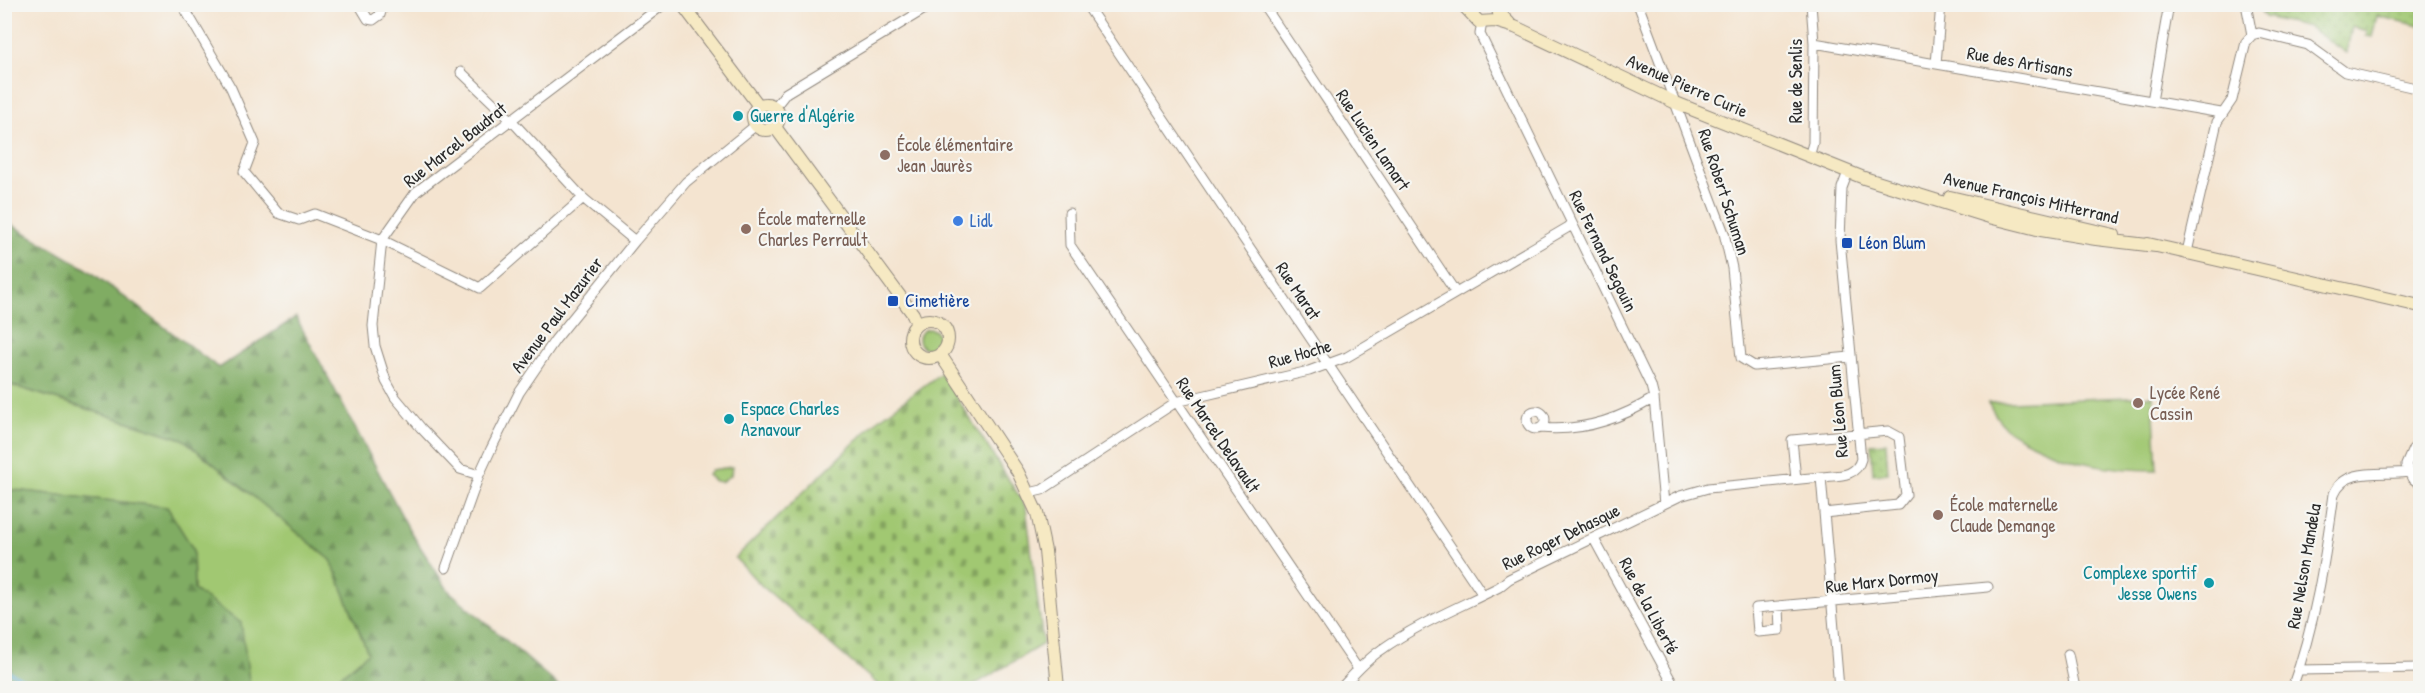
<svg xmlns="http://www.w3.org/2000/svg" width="2425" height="693" font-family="'Patrick Hand',sans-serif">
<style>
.grass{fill:#a1c872;stroke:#667a4e;stroke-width:1.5}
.forest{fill:url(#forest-firs);stroke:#566c48;stroke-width:1.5}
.cemetery{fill:url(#cemetery-stones);stroke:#667a4e;stroke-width:1.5}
.park{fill:url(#park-dots);stroke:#667a4e;stroke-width:1.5}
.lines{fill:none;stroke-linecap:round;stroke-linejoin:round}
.stream{stroke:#59a6d2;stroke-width:3}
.street-casing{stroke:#90887e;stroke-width:11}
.secondary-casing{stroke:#90887e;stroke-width:14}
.street{stroke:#fff;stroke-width:9}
.secondary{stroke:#f6e9c3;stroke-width:12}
.culture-dot{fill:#0f9aa8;stroke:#f6f6f2;stroke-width:2}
.education-dot{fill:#8d6e63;stroke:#f6f6f2;stroke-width:2}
.shop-dot{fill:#3f7fe0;stroke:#f6f6f2;stroke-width:2}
.transit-dot{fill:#1a4fb4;stroke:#f6f6f2;stroke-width:2}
.labels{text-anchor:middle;stroke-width:4.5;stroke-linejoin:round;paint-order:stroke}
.street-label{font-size:18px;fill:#2b2b2b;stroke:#f6f6f2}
.culture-label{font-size:18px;fill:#0d838f;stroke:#f6f6f2;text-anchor:start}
.education-label{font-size:18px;fill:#785e54;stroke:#f6f6f2;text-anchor:start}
.shop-label{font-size:18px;fill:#366cbe;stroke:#f6f6f2;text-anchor:start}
.transit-label{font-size:18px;fill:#164399;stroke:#f6f6f2;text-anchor:start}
</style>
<defs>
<pattern id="forest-firs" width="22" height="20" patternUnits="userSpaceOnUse" patternTransform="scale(1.5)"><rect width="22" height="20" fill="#80ac64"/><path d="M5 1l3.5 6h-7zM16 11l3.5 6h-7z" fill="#698c53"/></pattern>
<pattern id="cemetery-stones" width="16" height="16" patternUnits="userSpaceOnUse" patternTransform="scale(1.5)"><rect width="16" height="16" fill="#a1c872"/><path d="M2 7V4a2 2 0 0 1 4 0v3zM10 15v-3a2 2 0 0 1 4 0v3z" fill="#83a35e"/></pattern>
<pattern id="park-dots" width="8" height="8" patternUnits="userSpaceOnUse" patternTransform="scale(1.5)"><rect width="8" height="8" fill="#a1c872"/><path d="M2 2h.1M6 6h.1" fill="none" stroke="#83a35e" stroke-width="1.8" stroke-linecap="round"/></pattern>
</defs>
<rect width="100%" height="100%" fill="#f6f6f2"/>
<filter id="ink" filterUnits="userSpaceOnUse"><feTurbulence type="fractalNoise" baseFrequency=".0167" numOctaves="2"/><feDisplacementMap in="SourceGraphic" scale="12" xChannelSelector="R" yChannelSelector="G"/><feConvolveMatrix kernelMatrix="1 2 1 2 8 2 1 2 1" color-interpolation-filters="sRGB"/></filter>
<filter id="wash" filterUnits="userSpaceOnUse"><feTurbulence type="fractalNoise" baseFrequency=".008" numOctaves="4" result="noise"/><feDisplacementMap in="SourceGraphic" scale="24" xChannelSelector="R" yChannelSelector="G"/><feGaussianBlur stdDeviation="1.35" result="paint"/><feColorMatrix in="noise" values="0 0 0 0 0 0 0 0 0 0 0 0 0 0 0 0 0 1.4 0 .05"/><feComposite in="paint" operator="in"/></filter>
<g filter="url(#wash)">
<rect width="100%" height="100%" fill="#f4e4d0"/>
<path class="grass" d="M919 339a10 10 0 1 1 20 0a10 10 0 1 1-20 0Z
M 4,383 L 183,439 L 331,560 L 368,653 L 326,688 L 250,688 L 241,623 L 194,590 L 193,549 L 167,507 L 5,489 Z
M 2153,396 L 2157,470 C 2109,470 2074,464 2031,443 C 2025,439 2017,436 2011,432 C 2001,425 1994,413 1988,403 Z
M 732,467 L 731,475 L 721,482 L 715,481 L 708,475 L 711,470 Z"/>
<path class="forest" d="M 5,221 L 87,269 L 219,368 L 296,317 L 410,531 L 448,590 L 561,688 L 326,688 L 368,653 L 331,560 L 183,439 L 5,383 Z
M 5,489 L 167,507 L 193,549 L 194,590 L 241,623 L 250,688 L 5,687 Z"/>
<path class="cemetery" d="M 941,373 L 1026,507 L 1043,644 L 969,688 L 882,688 L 762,586 L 735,558 L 879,419 Z"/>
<path class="park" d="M 2257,5 L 2420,5 L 2420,26 L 2377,16 L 2372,37 L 2366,36 L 2368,31 L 2352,27 L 2346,53 L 2309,27 L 2265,17 Z
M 1886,443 L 1888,473 L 1873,474 L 1871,444 Z"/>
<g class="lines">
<path class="stream" d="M 4,669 L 39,688"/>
</g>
</g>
<g filter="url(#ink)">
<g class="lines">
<defs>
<path id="street" d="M 182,4 L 231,88 L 255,143 L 244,172 L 278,213 L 299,220 L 315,214 L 382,240 L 480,288 L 583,198
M 359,4 L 368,19 L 373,20 L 380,15 L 382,8 L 379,4
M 1086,4 L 1483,595
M 1263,4 L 1456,293
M 1638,4 L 1724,233 L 1732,268 L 1741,358 L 1754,366 L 1850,357
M 2246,4 L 2252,35
M 1482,22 L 1480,34 L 1651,386 L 1654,398 L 1664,504
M 2252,35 L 2259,33 L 2308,45 L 2345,72 L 2420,89
M 1814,43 L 2221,113
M 1936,64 L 1941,4
M 461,72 L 512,121 L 583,198 L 635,241
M 2152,101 L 2169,4
M 775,107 L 786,93 L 933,4
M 1809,157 L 1813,143 L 1814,43 L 1811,4
M 1069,213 L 1070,245 L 1358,669
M 2187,252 L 2217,122 L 2232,100 L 2246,42 L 2252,35
M1527 420a9 9 0 1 1 18 0a9 9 0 1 1-18 0Z
M 1540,428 C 1581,432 1620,419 1654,398
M 2420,444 L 2413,449 L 2406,465 L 2412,478 L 2420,484
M 479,475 L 460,469 L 421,428 L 395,397 L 386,381 L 375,346 L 373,326 L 382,240 L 416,192 L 664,4
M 1796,479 L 1792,440 L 1888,431 L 1899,437 L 1906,495 L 1898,505 L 1824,513
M 1029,493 L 1042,490 L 1176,402 L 1309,371 L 1347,357 L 1572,225
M 1594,539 L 1675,688
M 446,568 L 479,475 L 491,449 L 519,393 L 555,340 L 635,241 L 686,182 L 756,125
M 1779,607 L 1780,630 L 1758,632 L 1756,608 L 1988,587
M 2068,654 L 2075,688
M 2299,670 L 2420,668
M 1341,688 C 1353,675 1366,660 1381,650 C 1417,624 1460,607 1499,587 L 1509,579 L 1680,496 L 1708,488 L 1821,477
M 1839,688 L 1821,477 C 1837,475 1856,478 1861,459 L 1840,240 L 1842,188 L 1848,172
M 2292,688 C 2315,625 2325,560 2334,494 C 2345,466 2383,476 2408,472"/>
<path id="secondary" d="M 682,4 L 759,106
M 1462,4 L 1479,22 L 1495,21 L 1515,27 L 1676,103 L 1864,178 L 1993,218 L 2041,230 L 2096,239 L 2156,246
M 1496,4 L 1499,13 L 1509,23
M753 117a13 13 0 1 1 26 0a13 13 0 1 1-26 0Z
M 775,127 L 913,314 L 917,324
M 1950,197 L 2114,235
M 2148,244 L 2420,306
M910 339a19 19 0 1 1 38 0a19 19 0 1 1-38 0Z
M 940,354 L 1018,472 L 1037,513 L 1045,551 L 1058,688"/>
</defs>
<use href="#street" class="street-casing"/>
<use href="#secondary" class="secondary-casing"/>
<use href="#street" class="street"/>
<use href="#secondary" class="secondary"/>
</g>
</g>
<g class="culture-dot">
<circle cx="738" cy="116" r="6"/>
<circle cx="729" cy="419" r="6"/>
<circle cx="2209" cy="583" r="6"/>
</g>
<g class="education-dot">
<circle cx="885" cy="155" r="6"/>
<circle cx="746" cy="229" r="6"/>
<circle cx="2138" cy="403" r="6"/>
<circle cx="1938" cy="515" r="6"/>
</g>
<circle class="shop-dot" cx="958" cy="221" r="6"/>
<g class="transit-dot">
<rect x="1841" y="237" width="12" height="12" rx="3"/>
<rect x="887" y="295" width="12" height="12" rx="3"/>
</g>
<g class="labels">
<g class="street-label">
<text transform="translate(2020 62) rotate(10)" y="6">Rue des Artisans</text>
<text transform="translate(1796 81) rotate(-90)" y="6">Rue de Senlis</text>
<text transform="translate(1687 86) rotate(24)" y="6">Avenue Pierre Curie</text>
<text transform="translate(1373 140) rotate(56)" y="6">Rue Lucien Lamart</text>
<text transform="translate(455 145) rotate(-38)" y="6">Rue Marcel Baudrat</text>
<text transform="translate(1724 192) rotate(72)" y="6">Rue Robert Schuman</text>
<text transform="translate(2031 198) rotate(13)" y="6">Avenue François Mitterrand</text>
<text transform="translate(1603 251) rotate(64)" y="6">Rue Fernand Segouin</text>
<text transform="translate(1298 291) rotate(56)" y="6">Rue Marat</text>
<text transform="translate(557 315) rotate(-53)" y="6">Avenue Paul Mazurier</text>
<text transform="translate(1300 354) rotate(-16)" y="6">Rue Hoche</text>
<text transform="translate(1838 411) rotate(-95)" y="6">Rue Léon Blum</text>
<text transform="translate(1218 435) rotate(56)" y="6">Rue Marcel Delavault</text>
<text transform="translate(1561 537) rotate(-26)" y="6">Rue Roger Dehasque</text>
<text transform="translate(2304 566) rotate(-80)" y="6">Rue Nelson Mandela</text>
<text transform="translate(1882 581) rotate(-6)" y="6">Rue Marx Dormoy</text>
<text transform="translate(1649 606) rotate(62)" y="6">Rue de la Liberté</text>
</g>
<g class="culture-label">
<text x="750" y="122">Guerre d'Algérie</text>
<text x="741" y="415">Espace Charles<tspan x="741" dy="21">Aznavour</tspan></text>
<text x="2197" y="579" text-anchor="end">Complexe sportif<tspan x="2197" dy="21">Jesse Owens</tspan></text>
</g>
<g class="education-label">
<text x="897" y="151">École élémentaire<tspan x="897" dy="21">Jean Jaurès</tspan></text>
<text x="758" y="225">École maternelle<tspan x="758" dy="21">Charles Perrault</tspan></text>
<text x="2150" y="399">Lycée René<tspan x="2150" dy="21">Cassin</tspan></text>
<text x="1950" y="511">École maternelle<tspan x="1950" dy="21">Claude Demange</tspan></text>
</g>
<g class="shop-label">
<text x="970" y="227">Lidl</text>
</g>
<g class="transit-label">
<text x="1859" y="249">Léon Blum</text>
<text x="905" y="307">Cimetière</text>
</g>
</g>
<rect width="2425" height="693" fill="none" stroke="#f6f6f2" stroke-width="24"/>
</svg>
